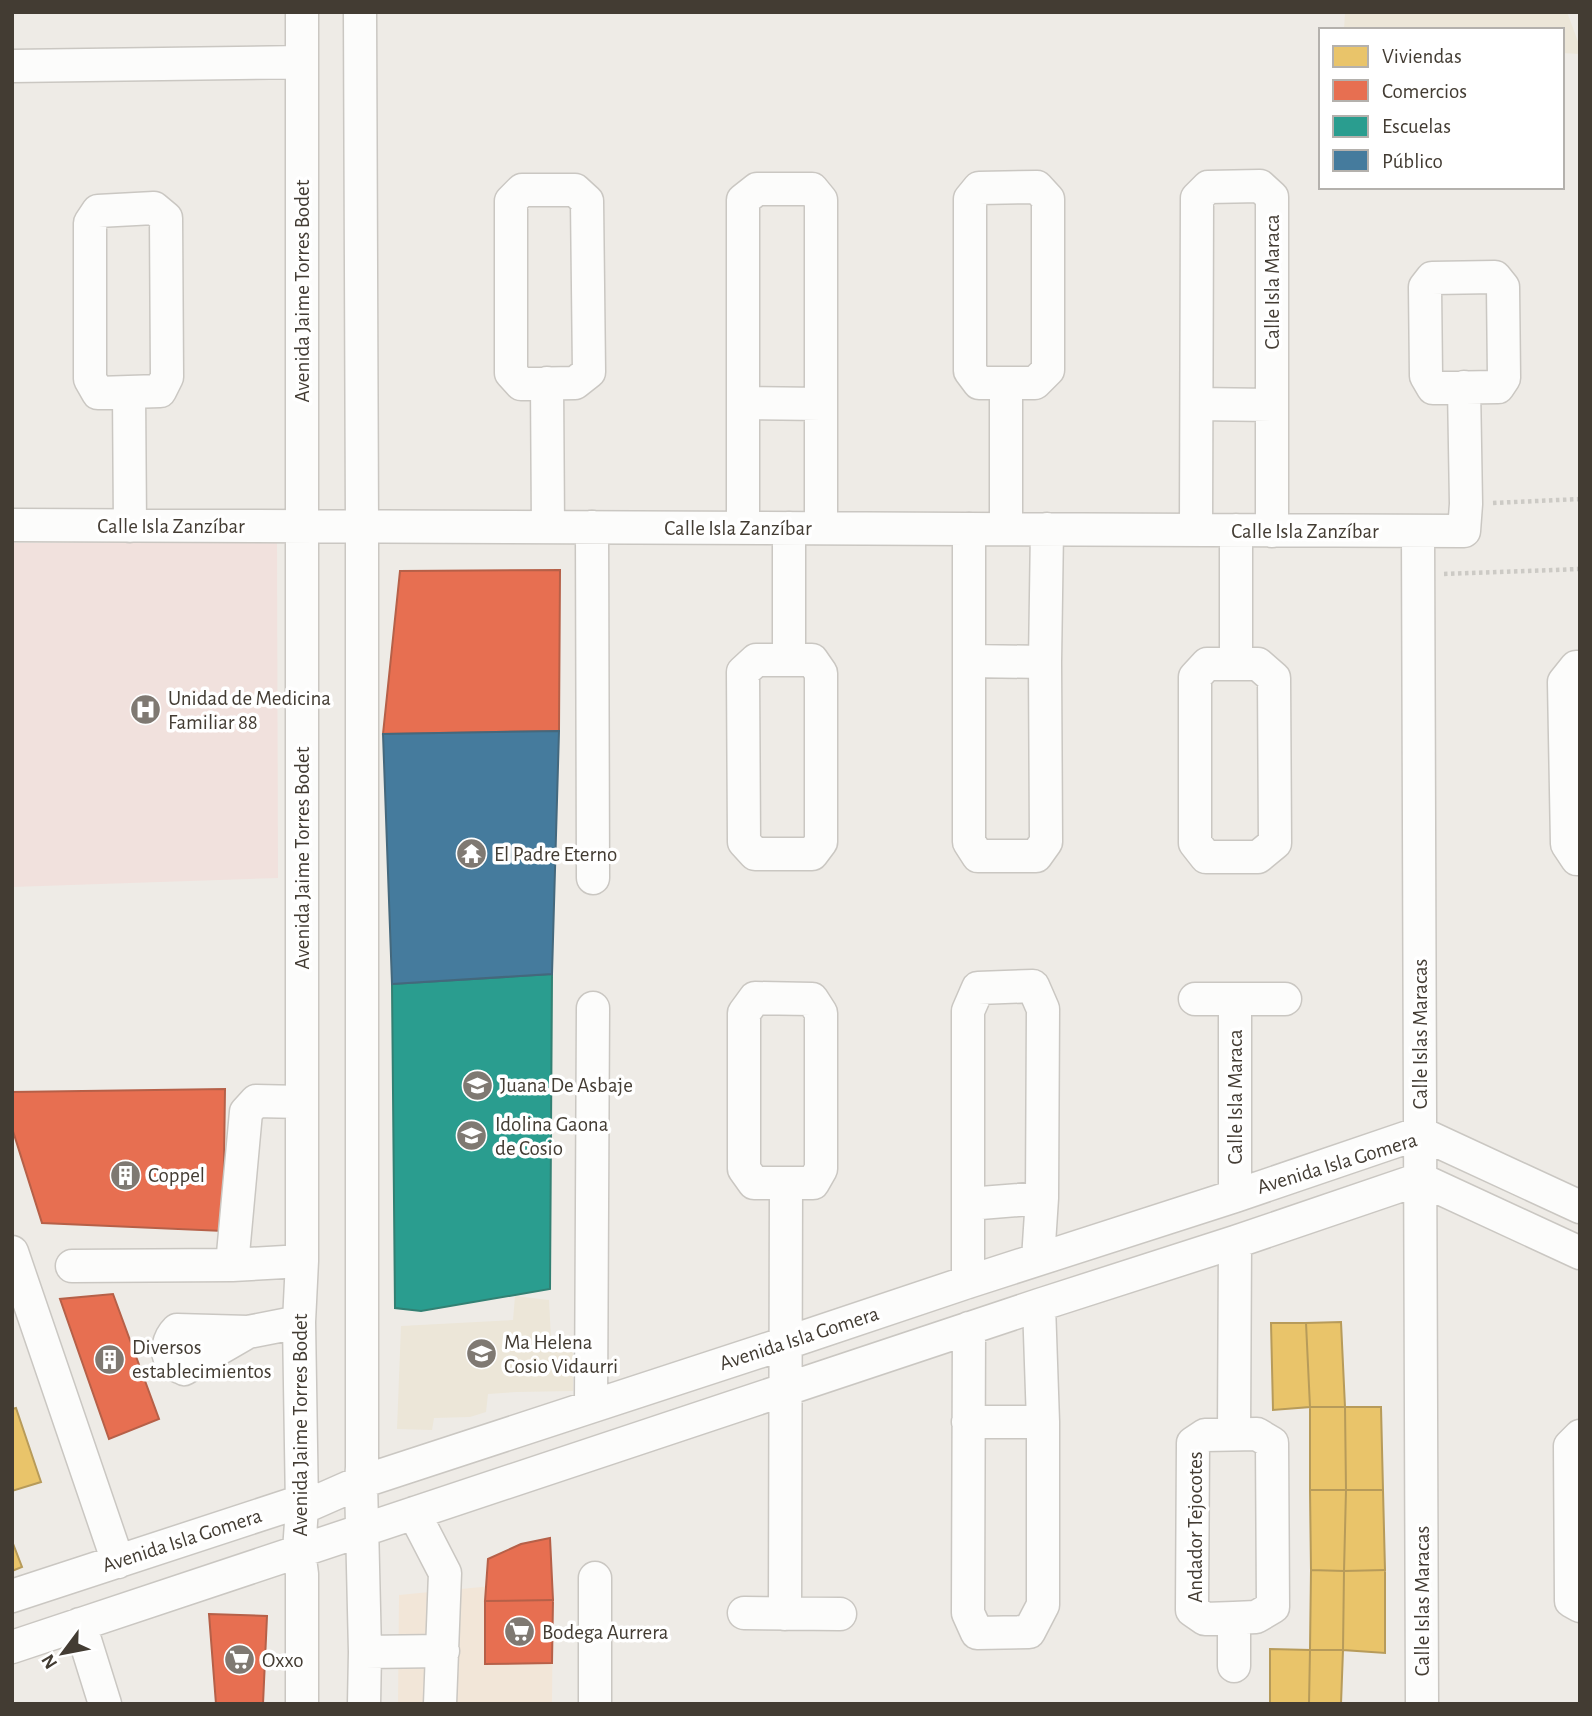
<svg xmlns="http://www.w3.org/2000/svg" width="1592" height="1716" font-family="'Alegreya Sans',sans-serif">
<style>
.commercial{fill:#f2e6d8}
.education{fill:#ece6d8}
.medical{fill:#f1e1dd}
.homes{fill:#e9c46a;stroke:#b79b5a;stroke-width:2}
.shops{fill:#e76f51;stroke:#b66048;stroke-width:2}
.schools{fill:#2a9d8f;stroke:#328073;stroke-width:2}
.public{fill:#457b9d;stroke:#44687d;stroke-width:2}
.lines{fill:none;stroke-linecap:round;stroke-linejoin:round}
.minor-casing{stroke:#cac7c2;stroke-width:35}
.path{stroke:#cccac5;stroke-width:4.5;stroke-dasharray:3.5 3.5;stroke-linecap:butt}
.minor{stroke:#fcfcfb;stroke-width:32}
.labels{text-anchor:middle;stroke-width:7;stroke-linejoin:round;paint-order:stroke}
.street-label{font-size:21px;fill:#433c33;stroke:#fff}
.poi-label{font-size:21px;fill:#433c33;stroke:#fff;text-anchor:start}
</style>
<rect width="100%" height="100%" fill="#eeebe6"/>
<path class="commercial" d="M 553,1580 L 552,1704 L 398,1704 L 399,1595 Z"/>
<path class="education" d="M 1345,12 L 1567,12 L 1580,47 L 1580,54 L 1562,53 L 1562,30 L 1344,30 Z
M 515,1296 L 549,1300 L 551,1338 L 573,1339 L 573,1391 L 517,1392 L 488,1394 L 486,1412 L 470,1417 L 434,1418 L 432,1430 L 397,1429 L 401,1326 L 513,1320 Z"/>
<path class="medical" d="M 277,542 L 278,878 L 12,887 L 12,543 Z"/>
<path class="homes" d="M 1341,1322 L 1345,1407 L 1310,1407 L 1306,1323 Z
M 1271,1323 L 1306,1323 L 1310,1407 L 1273,1410 Z
M 1310,1407 L 1345,1407 L 1346,1490 L 1310,1490 Z
M 1345,1407 L 1381,1407 L 1383,1490 L 1346,1490 Z
M 16,1408 L 41,1482 L 12,1491 L 12,1409 Z
M 1310,1490 L 1346,1490 L 1344,1571 L 1311,1570 Z
M 1346,1490 L 1383,1490 L 1385,1570 L 1344,1571 Z
M 12,1541 L 22,1567 L 12,1571 Z
M 1311,1570 L 1344,1571 L 1343,1650 L 1310,1650 Z
M 1385,1570 L 1385,1653 L 1343,1650 L 1344,1571 Z
M 1270,1649 L 1310,1650 L 1309,1704 L 1270,1704 Z
M 1310,1650 L 1343,1650 L 1341,1704 L 1309,1704 Z"/>
<path class="shops" d="M 560,570 L 559,731 L 383,734 L 400,571 Z
M 225,1089 L 223,1231 L 42,1223 L 12,1128 L 12,1092 Z
M 113,1294 L 159,1419 L 109,1439 L 60,1299 Z
M 550,1538 L 553,1600 L 485,1601 L 488,1559 L 521,1544 Z
M 553,1600 L 552,1663 L 485,1664 L 485,1601 Z
M 209,1614 L 267,1616 L 263,1704 L 216,1704 Z"/>
<path class="schools" d="M 552,974 L 550,1289 L 421,1311 L 395,1308 L 392,984 Z"/>
<path class="public" d="M 559,731 L 552,974 L 392,984 L 383,734 Z"/>
<g class="lines">
<defs>
<path id="minor" d="M 302,12 L 302,1261 L 299,1322 L 302,1508 L 299,1551 L 302,1574 L 302,1704
M 360,12 L 362,526 L 362,1467 L 361,1482 L 365,1652 L 364,1704
M 12,66 L 302,62
M 1037,187 L 1048,199 L 1048,370 L 1035,383 L 979,383 L 970,371 L 970,199 L 979,188 Z
M 522,190 L 575,190 L 587,201 L 589,372 L 575,383 L 521,384 L 511,373 L 511,201 Z
M 154,208 L 166,218 L 167,377 L 160,391 L 98,393 L 90,379 L 90,223 L 98,211 Z
M 1495,277 L 1503,287 L 1504,378 L 1498,387 L 1433,388 L 1426,376 L 1425,287 L 1432,278 Z
M 547,383 L 548,527
M 129,392 L 130,526
M 744,403 L 821,404
M 1197,404 L 1272,405
M 12,525 L 1464,531 L 1466,504 L 1464,387
M 592,527 L 593,878
M 743,528 L 743,200 L 757,189 L 812,189 L 821,200 L 821,528
M 969,529 L 969,842 L 978,856 L 1036,856 L 1046,842 L 1045,662 L 1047,529
M 1006,529 L 1006,383
M 1196,530 L 1197,198 L 1208,187 L 1260,186 L 1272,197 L 1272,531
M 1418,531 L 1422,1704
M 756,660 L 812,660 L 821,673 L 821,842 L 812,854 L 755,854 L 744,842 L 743,672 Z
M 789,660 L 789,528
M 969,661 L 1045,662
M 1207,664 L 1258,664 L 1274,678 L 1275,843 L 1258,857 L 1206,857 L 1195,843 L 1195,677 Z
M 1236,664 L 1236,530
M 1580,667 L 1576,667 L 1564,682 L 1567,844 L 1577,859 L 1580,859
M 755,998 L 812,999 L 821,1013 L 821,1169 L 813,1183 L 754,1183 L 744,1169 L 744,1013 Z
M 1195,999 L 1285,999
M 1235,1196 L 1235,999
M 968,1204 L 1042,1198
M 12,1252 L 118,1562
M 232,1265 L 246,1112 L 256,1101 L 302,1102
M 72,1266 L 232,1265 L 302,1261
M 968,1282 L 968,1011 L 978,988 L 1033,986 L 1043,1009 L 1042,1198 L 1038,1259
M 969,1328 L 968,1613 L 977,1633 L 1029,1632 L 1043,1605 L 1043,1422 L 1039,1305
M 248,1332 L 177,1330 C 169,1338 164,1353 173,1363 C 176,1366 181,1367 184,1369 L 248,1332 L 299,1322
M 591,1406 L 593,1008
M 968,1422 L 1043,1422
M 1234,1434 L 1235,1242
M 1257,1434 L 1272,1443 L 1273,1607 L 1256,1617 L 1234,1618 L 1205,1619 L 1192,1610 L 1193,1443 L 1205,1435 Z
M 1580,1436 L 1570,1446 L 1571,1601 L 1580,1606
M 414,1513 L 445,1573 L 440,1704
M 595,1578 L 595,1704
M 12,1596 L 290,1505 L 302,1508 L 361,1482 L 786,1343 L 968,1282 L 1235,1196 L 1420,1133 L 1580,1207
M 744,1613 L 840,1614
M 785,1614 L 786,1183
M 1234,1618 L 1234,1666
M 80,1624 L 105,1704
M 12,1647 L 1039,1305 L 1235,1242 L 1420,1179 L 1580,1253
M 365,1652 L 443,1651"/>
</defs>
<use href="#minor" class="minor-casing"/>
<path class="path" d="M 1493,503 L 1580,499
M 1444,574 L 1580,569"/>
<use href="#minor" class="minor"/>
</g>
<defs>
<symbol id="hospital-disc" viewBox="-11 -11 22 22"><circle r="9.5" fill="#7f7972" stroke="#fff"/><path d="M-5-5h3v3.5h4V-5h3V5h-3V1.5h-4V5h-3Z" fill="#fff"/></symbol>
<symbol id="temple-disc" viewBox="-11 -11 22 22"><circle r="9.5" fill="#7f7972" stroke="#fff"/><path d="M0-6L5-2H3V0L6.5 2.5H4V6H1.5V3h-3V6H-4V2.5H-6.5L-3 0V-2H-5Z" fill="#fff"/></symbol>
<symbol id="school-disc" viewBox="-11 -11 22 22"><circle r="9.5" fill="#7f7972" stroke="#fff"/><path d="M0-5L7-2L0 1L-7-2ZM-4 1L0 2.5L4 1V4Q0 6-4 4Z" fill="#fff"/></symbol>
<symbol id="building-disc" viewBox="-11 -11 22 22"><circle r="9.5" fill="#7f7972" stroke="#fff"/><path d="M-4-6H4V6H1V3H-1V6H-4ZM-2.5-4.3h1.7v1.8h-1.7ZM.8-4.3h1.7v1.8H.8ZM-2.5-1h1.7V.8h-1.7ZM.8-1h1.7V.8H.8Z" fill="#fff"/></symbol>
<symbol id="supermarket-disc" viewBox="-11 -11 22 22"><circle r="9.5" fill="#7f7972" stroke="#fff"/><path d="M-6-5.5h2.5l.6 2H6L4.5 2H-2.5L-4.4-4H-6ZM-1.5 3.2a1.3 1.3 0 1 0 .1 0ZM3 3.2a1.3 1.3 0 1 0 .1 0Z" fill="#fff"/></symbol>
</defs>
<g fill-rule="evenodd">
<use href="#hospital-disc" x="128" y="692" width="35" height="35"/>
<use href="#temple-disc" x="454" y="836" width="35" height="35"/>
<use href="#school-disc" x="460" y="1068" width="35" height="35"/>
<use href="#school-disc" x="454" y="1118" width="35" height="35"/>
<use href="#building-disc" x="108" y="1158" width="35" height="35"/>
<use href="#school-disc" x="464" y="1336" width="35" height="35"/>
<use href="#building-disc" x="92" y="1342" width="35" height="35"/>
<use href="#supermarket-disc" x="502" y="1614" width="35" height="35"/>
<use href="#supermarket-disc" x="222" y="1642" width="35" height="35"/>
</g>
<g class="labels">
<g class="street-label">
<text transform="translate(1272 282) rotate(-90)" y="7">Calle Isla Maraca</text>
<text transform="translate(302 291) rotate(-90)" y="7">Avenida Jaime Torres Bodet</text>
<text x="171" y="533">Calle Isla Zanzíbar</text>
<text x="738" y="535">Calle Isla Zanzíbar</text>
<text x="1305" y="538">Calle Isla Zanzíbar</text>
<text transform="translate(302 858) rotate(-90)" y="7">Avenida Jaime Torres Bodet</text>
<text transform="translate(1420 1034) rotate(-90)" y="7">Calle Islas Maracas</text>
<text transform="translate(1235 1097) rotate(-90)" y="7">Calle Isla Maraca</text>
<text transform="translate(1337 1163) rotate(-17)" y="7">Avenida Isla Gomera</text>
<text transform="translate(799 1338) rotate(-18)" y="7">Avenida Isla Gomera</text>
<text transform="translate(300 1425) rotate(-90)" y="7">Avenida Jaime Torres Bodet</text>
<text transform="translate(1195 1527) rotate(-90)" y="7">Andador Tejocotes</text>
<text transform="translate(182 1540) rotate(-18)" y="7">Avenida Isla Gomera</text>
<text transform="translate(1422 1601) rotate(-90)" y="7">Calle Islas Maracas</text>
</g>
<g class="poi-label">
<text x="168" y="705">Unidad de Medicina<tspan x="168" dy="24">Familiar 88</tspan></text>
<text x="494" y="861">El Padre Eterno</text>
<text x="500" y="1092">Juana De Asbaje</text>
<text x="495" y="1131">Idolina Gaona<tspan x="495" dy="24">de Cosio</tspan></text>
<text x="148" y="1182">Coppel</text>
<text x="504" y="1349">Ma Helena<tspan x="504" dy="24">Cosio Vidaurri</tspan></text>
<text x="132" y="1354">Diversos<tspan x="132" dy="24">establecimientos</tspan></text>
<text x="542" y="1639">Bodega Aurrera</text>
<text x="262" y="1667">Oxxo</text>
</g>
</g>
<rect width="1592" height="1716" fill="none" stroke="#433c33" stroke-width="28"/>
<rect x="1319" y="28" width="245" height="161" fill="#ffffff" stroke="#b4b1ad" stroke-width="2"/>
<rect x="1333" y="46" width="35" height="21" fill="#e9c46a" stroke="#b4b1ad" stroke-width="2"/>
<text x="1382" y="63" font-size="21" fill="#433c33">Viviendas</text>
<rect x="1333" y="80" width="35" height="21" fill="#e76f51" stroke="#b4b1ad" stroke-width="2"/>
<text x="1382" y="98" font-size="21" fill="#433c33">Comercios</text>
<rect x="1333" y="116" width="35" height="21" fill="#2a9d8f" stroke="#b4b1ad" stroke-width="2"/>
<text x="1382" y="133" font-size="21" fill="#433c33">Escuelas</text>
<rect x="1333" y="150" width="35" height="21" fill="#457b9d" stroke="#b4b1ad" stroke-width="2"/>
<text x="1382" y="168" font-size="21" fill="#433c33">Público</text>
<g transform="translate(63 1653) rotate(238)" stroke="#ffffff" stroke-width="5" paint-order="stroke">
<path d="M0-5L12 26L0 18L-12 26Z" fill="#433c33"/>
<text y="-10" font-size="19" font-weight="bold" text-anchor="middle" fill="#433c33">N</text>
</g>
</svg>
